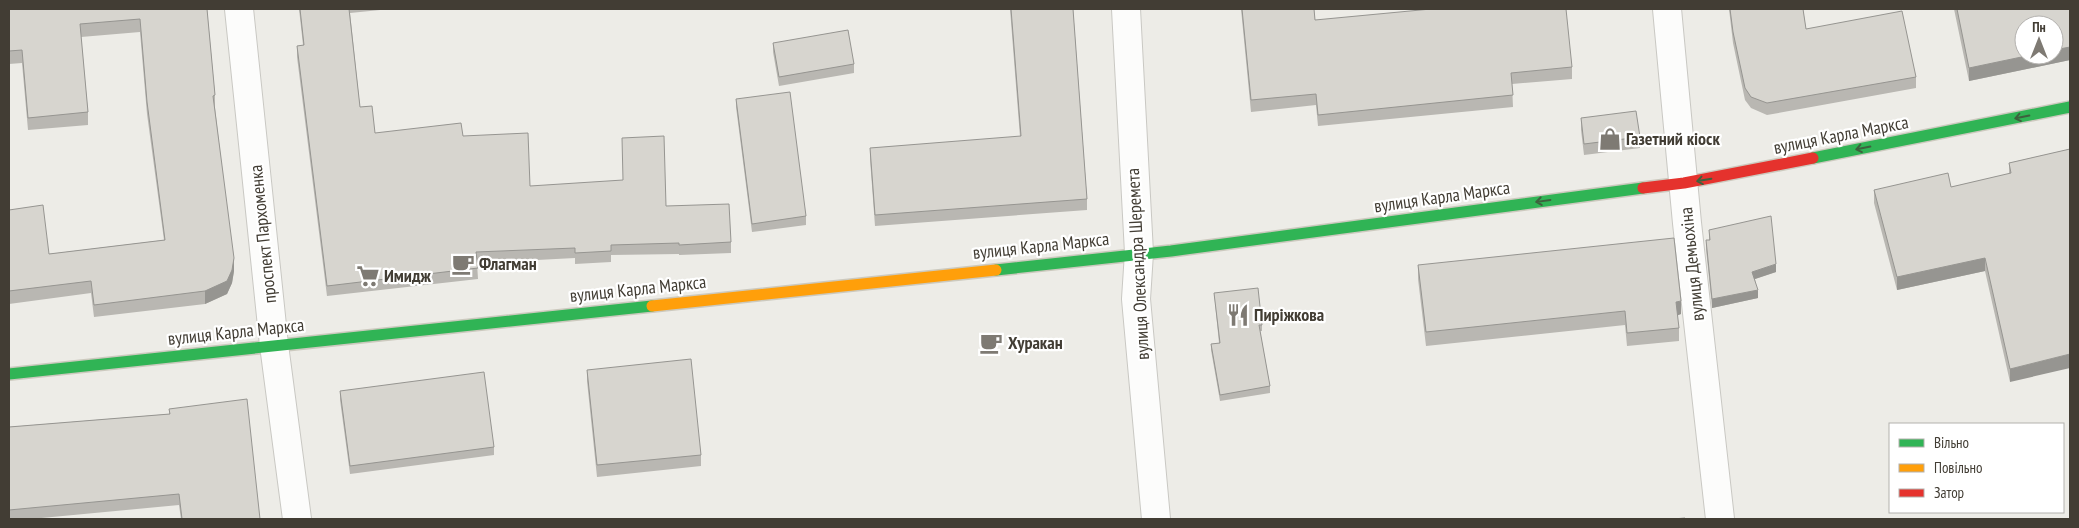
<svg xmlns="http://www.w3.org/2000/svg" width="2079" height="528" font-family="'PT Sans Narrow',sans-serif">
<style>
.lines{fill:none;stroke-linecap:round;stroke-linejoin:round}
.street-casing{stroke:#c9c8c3;stroke-width:30}
.fast-casing{stroke:#ccc9be;stroke-width:14}
.slow-casing{stroke:#ccc9be;stroke-width:14}
.jam-casing{stroke:#ccc9be;stroke-width:14}
.street{stroke:#fcfcfb;stroke-width:28}
.fast{stroke:#30b455;stroke-width:11}
.slow{stroke:#ff9f0a;stroke-width:11}
.jam{stroke:#e5322d;stroke-width:11}
.wall{fill:#b9b7b2}
.shaded-wall{fill:#969591}
.building{fill:#d7d5cf;stroke:#969591}
.oneway{stroke:#3d613e}
.labels{text-anchor:middle;stroke-width:4.5;stroke-linejoin:round;paint-order:stroke}
.street-label{font-size:18px;fill:#423d34;stroke:#fff}
.poi-label{font-size:18px;font-weight:bold;fill:#423d34;stroke:#fff;text-anchor:start}
</style>
<rect width="100%" height="100%" fill="#edece7"/>
<g class="lines">
<defs>
<path id="street" d="M 239,9 L 274,345 L 297,519
M 1126,9 L 1139,253 L 1136,299 L 1156,519
M 1667,9 L 1687,223 L 1720,519"/>
<path id="fast" d="M 1813,158 L 2070,107
M 996,270 L 1171,251 L 1643,188
M 9,374 L 652,306"/>
<path id="slow" d="M 652,306 L 996,270"/>
<path id="jam" d="M 1643,188 L 1684,183 L 1813,158"/>
</defs>
<use href="#street" class="street-casing"/>
<use href="#fast" class="fast-casing"/>
<use href="#slow" class="slow-casing"/>
<use href="#jam" class="jam-casing"/>
<use href="#street" class="street"/>
<use href="#fast" class="fast"/>
<use href="#slow" class="slow"/>
<use href="#jam" class="jam"/>
</g>
<path class="wall" d="M 9,9 L 207,9 L 215,95 L 215,108 L 234,271 L 232,283 L 227,294 L 205,304 L 94,317 L 91,293 L 9,304 L 9,210 L 49,254 L 164,240 L 147,114 L 140,32 L 81,37 L 88,112 L 88,125 L 28,130 L 22,63 L 9,64 Z
M 299,9 L 390,9 L 350,13 L 360,107 L 375,133 L 463,136 L 530,186 L 666,206 L 731,242 L 731,253 L 679,255 L 679,254 L 611,255 L 611,262 L 575,264 L 575,258 L 477,263 L 478,279 L 327,296 L 297,57 L 297,46 L 303,45 Z
M 1010,9 L 1073,9 L 1087,199 L 1087,210 L 875,226 L 870,159 L 870,148 L 1020,137 Z
M 1241,9 L 1314,9 L 1315,20 L 1572,67 L 1572,79 L 1512,84 L 1513,107 L 1318,126 L 1316,105 L 1251,112 Z
M 1729,9 L 1803,9 L 1806,29 L 1916,77 L 1916,88 L 1767,115 L 1751,108 L 1745,100 L 1733,43 Z
M 1954,9 L 2070,9 L 2070,60 L 1969,81 Z
M 773,43 L 854,64 L 854,73 L 779,86 L 773,52 Z
M 736,99 L 806,216 L 806,225 L 752,232 L 736,107 Z
M 1581,118 L 1640,137 L 1640,148 L 1584,155 L 1581,130 Z
M 2070,149 L 2010,382 L 1985,271 L 1897,290 L 1874,203 L 1874,190 L 1951,187 L 2009,174 L 2009,163 Z
M 1709,230 L 1776,272 L 1755,279 L 1758,298 L 1712,308 L 1706,249 L 1706,240 L 1709,240 Z
M 1418,265 L 1681,314 L 1677,315 L 1679,328 L 1679,341 L 1627,346 L 1625,325 L 1426,346 L 1418,279 Z
M 1214,293 L 1262,325 L 1262,331 L 1260,331 L 1270,386 L 1270,393 L 1220,401 L 1211,350 L 1211,344 L 1219,343 Z
M 587,370 L 701,455 L 701,466 L 597,477 L 587,381 Z
M 340,391 L 494,447 L 494,455 L 350,474 L 340,400 Z
M 169,409 L 260,519 L 181,519 L 179,505 L 31,519 L 9,519 L 9,427 L 169,414 Z"/>
<path class="shaded-wall" d="M 2070,47 L 2070,60 L 1969,81 L 1969,68 L 2031,55 L 2054,55 L 2054,50 Z
M 234,258 L 234,271 L 232,283 L 227,294 L 205,304 L 205,291 Z
M 1985,258 L 1985,271 L 1897,290 L 1897,277 Z
M 1776,264 L 1776,272 L 1752,280 L 1752,272 Z
M 1758,290 L 1758,298 L 1712,308 L 1712,299 Z
M 1681,301 L 1681,314 L 1676,316 L 1676,302 Z
M 2070,354 L 2070,368 L 2010,382 L 2010,369 Z"/>
<path class="building" d="M 9,9 L 207,9 L 215,95 L 213,96 L 234,258 L 232,270 L 227,281 L 205,291 L 94,305 L 91,281 L 9,291 L 9,210 L 43,205 L 49,254 L 165,240 L 147,102 L 140,19 L 80,24 L 88,112 L 28,118 L 22,50 L 9,51 Z
M 300,9 L 349,9 L 360,107 L 372,106 L 375,133 L 461,123 L 463,136 L 528,133 L 530,186 L 623,180 L 622,138 L 664,136 L 666,206 L 729,204 L 731,242 L 679,245 L 679,243 L 611,245 L 611,251 L 575,253 L 575,248 L 476,252 L 478,268 L 327,286 L 297,46 L 304,45 Z
M 1011,9 L 1073,9 L 1087,199 L 875,215 L 870,148 L 1021,136 Z
M 1242,9 L 1314,9 L 1315,20 L 1431,9 L 1566,9 L 1572,67 L 1511,73 L 1513,95 L 1318,115 L 1316,94 L 1251,100 Z
M 1730,9 L 1803,9 L 1806,29 L 1902,11 L 1916,77 L 1767,103 L 1751,97 L 1745,88 L 1733,32 Z
M 1957,9 L 2070,9 L 2070,47 L 2054,50 L 2054,25 L 2024,25 L 2024,55 L 2031,55 L 1969,68 Z
M 848,30 L 854,64 L 779,77 L 773,43 Z
M 790,92 L 806,216 L 752,224 L 736,99 Z
M 1636,111 L 1640,137 L 1584,144 L 1581,118 Z
M 2070,149 L 2070,354 L 2010,369 L 1985,258 L 1897,277 L 1874,190 L 1948,173 L 1951,187 L 2011,173 L 2009,163 Z
M 1771,216 L 1776,264 L 1752,272 L 1758,290 L 1712,299 L 1706,240 L 1710,240 L 1709,230 Z
M 1674,238 L 1681,301 L 1676,302 L 1679,328 L 1627,333 L 1625,311 L 1426,332 L 1418,265 Z
M 1258,288 L 1262,325 L 1259,325 L 1270,386 L 1220,395 L 1211,344 L 1220,343 L 1214,293 Z
M 691,359 L 701,455 L 597,465 L 587,370 Z
M 484,372 L 494,447 L 350,466 L 340,391 Z
M 247,399 L 260,519 L 182,519 L 179,494 L 9,510 L 9,427 L 170,414 L 169,409 Z
M 1685,518 L 1686,519 L 1673,519 Z"/>
<defs><path id="oneway-shaft" d="M-6 0H5M1.5-3L5.5 0L1.5 3" fill="none" stroke-width="1.6" stroke-linecap="round" stroke-linejoin="round" transform="scale(1.25)"/></defs>
<g class="oneway">
<use href="#oneway-shaft" transform="translate(2022 117) rotate(169)"/>
<use href="#oneway-shaft" transform="translate(1863 148) rotate(169)"/>
<use href="#oneway-shaft" transform="translate(1704 180) rotate(170)"/>
<use href="#oneway-shaft" transform="translate(1543 201) rotate(172)"/>
</g>
<defs>
<symbol id="shop-bare" viewBox="-9 -9 18 18"><path d="M-5-2.5h2.3a2.7 3.5 0 0 1 5.4 0H5L5.5 6h-11ZM-1.5-2.5h3a1.5 2.3 0 0 0-3 0Z" fill="#7e7a73" stroke="#fff" stroke-width="2.5" paint-order="stroke"/></symbol>
<symbol id="cafe-bare" viewBox="-9 -9 18 18"><path d="M-5.5-4.5H6V0H3Q3 3.5 0 3.5H-2.5Q-5.5 3.5-5.5 0ZM3-3.2v2h1.7v-2ZM-6 4.5H4V6H-6Z" fill="#7e7a73" stroke="#fff" stroke-width="2.5" paint-order="stroke"/></symbol>
<symbol id="supermarket-bare" viewBox="-9 -9 18 18"><path d="M-6-5.5h2.5l.6 2H6L4.5 2H-2.5L-4.4-4H-6ZM-1.5 3.2a1.3 1.3 0 1 0 .1 0ZM3 3.2a1.3 1.3 0 1 0 .1 0Z" fill="#7e7a73" stroke="#fff" stroke-width="2.5" paint-order="stroke"/></symbol>
<symbol id="restaurant-bare" viewBox="-9 -9 18 18"><path d="M-5-6h1v4h1v-4h1v4h1v-4h1v5L-1.5 .5V6h-2V.5L-5-1ZM5-6V6H3V1.5H1.5Q1.5-4 5-6Z" fill="#7e7a73" stroke="#fff" stroke-width="2.5" paint-order="stroke"/></symbol>
</defs>
<g fill-rule="evenodd">
<use href="#shop-bare" x="1594" y="123" width="32" height="32"/>
<use href="#cafe-bare" x="447" y="248" width="32" height="32"/>
<use href="#supermarket-bare" x="352" y="260" width="32" height="32"/>
<use href="#restaurant-bare" x="1222" y="299" width="32" height="32"/>
<use href="#cafe-bare" x="975" y="327" width="32" height="32"/>
</g>
<g class="labels">
<g class="street-label">
<text transform="translate(1841 135) rotate(-11)" y="6">вулиця Карла Маркса</text>
<text transform="translate(1442 197) rotate(-8)" y="6">вулиця Карла Маркса</text>
<text transform="translate(263 234) rotate(-96)" y="6">проспект Пархоменка</text>
<text transform="translate(1041 246) rotate(-6)" y="6">вулиця Карла Маркса</text>
<text transform="translate(1138 264) rotate(-93)" y="6">вулиця Олександра Шеремета</text>
<text transform="translate(1692 264) rotate(-96)" y="6">вулиця Демьохіна</text>
<text transform="translate(638 289) rotate(-6)" y="6">вулиця Карла Маркса</text>
<text transform="translate(236 332) rotate(-6)" y="6">вулиця Карла Маркса</text>
</g>
<g class="poi-label">
<text x="1626" y="145">Газетний кіоск</text>
<text x="479" y="270">Флагман</text>
<text x="384" y="282">Имидж</text>
<text x="1254" y="321">Пиріжкова</text>
<text x="1008" y="349">Хуракан</text>
</g>
</g>
<rect width="2079" height="528" fill="none" stroke="#423d34" stroke-width="20"/>
<rect x="1889" y="423" width="175" height="90" fill="#ffffff" stroke="#b3b1ae"/>
<rect x="1899" y="439" width="25" height="8" fill="#30b455" stroke="#b3b1ae"/>
<text x="1934" y="448" font-size="15" fill="#423d34">Вільно</text>
<rect x="1899" y="464" width="25" height="8" fill="#ff9f0a" stroke="#b3b1ae"/>
<text x="1934" y="473" font-size="15" fill="#423d34">Повільно</text>
<rect x="1899" y="489" width="25" height="8" fill="#e5322d" stroke="#b3b1ae"/>
<text x="1934" y="498" font-size="15" fill="#423d34">Затор</text>
<g transform="translate(2039 40)"><circle r="24" fill="#ffffff" stroke="#b3b1ae"/>
<path d="M0-4L9 19L0 12L-9 19Z" fill="#7e7a73"/>
<text y="-8" font-size="14" font-weight="bold" text-anchor="middle" fill="#423d34">Пн</text>
</g>
</svg>
